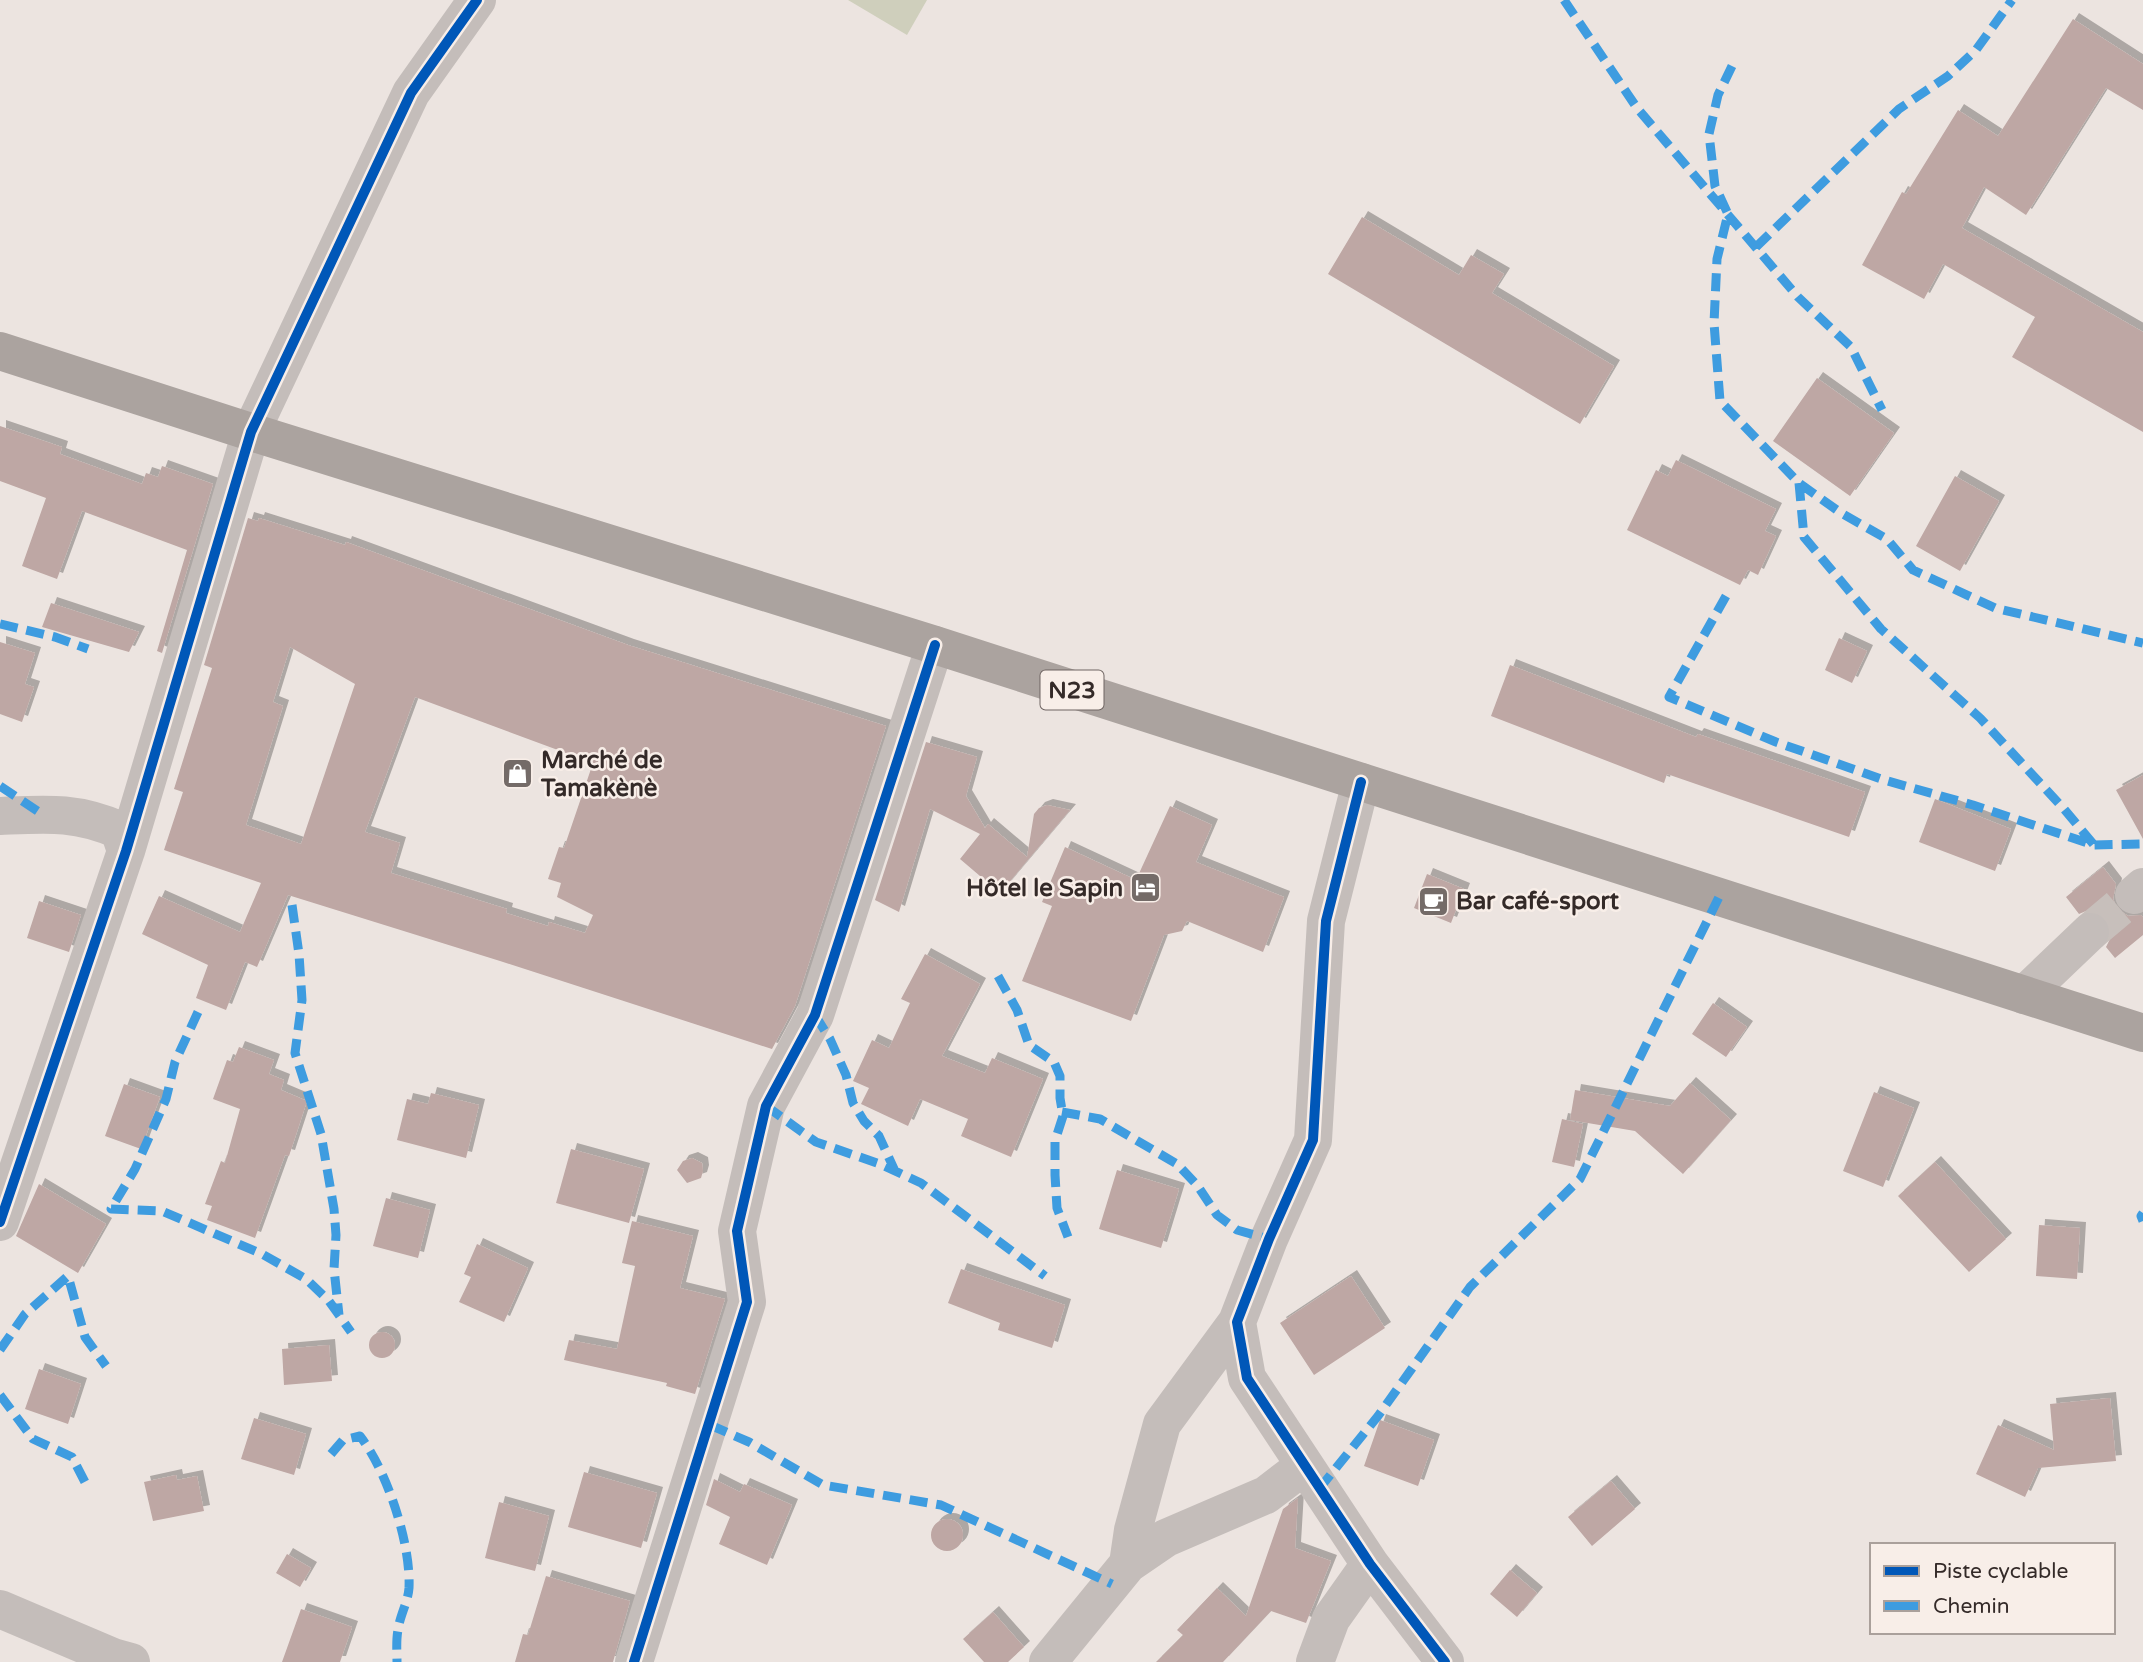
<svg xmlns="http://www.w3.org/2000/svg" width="2143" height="1662" font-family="'Varela Round',sans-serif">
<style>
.green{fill:#cfcfbc}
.building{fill:#bea7a4;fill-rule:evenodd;filter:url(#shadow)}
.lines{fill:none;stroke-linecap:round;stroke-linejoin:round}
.minor-tunnel{stroke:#c7bfbb;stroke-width:38;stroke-dasharray:38 19;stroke-linecap:butt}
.minor{stroke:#c4bdba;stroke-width:38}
.highway{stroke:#aba39f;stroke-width:38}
.quiet{stroke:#3e9ce0;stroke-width:9;stroke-dasharray:18 9;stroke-linecap:butt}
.cycleway-casing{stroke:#f8eee8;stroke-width:15}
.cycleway{stroke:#0057b8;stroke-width:10}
.labels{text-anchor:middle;stroke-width:5;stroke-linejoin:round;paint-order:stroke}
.shield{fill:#f8eee8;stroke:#6f6562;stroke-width:2}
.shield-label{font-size:23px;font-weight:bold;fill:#342a28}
.poi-label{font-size:24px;font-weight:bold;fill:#342a28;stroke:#f8eee8;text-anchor:start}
</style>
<defs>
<filter id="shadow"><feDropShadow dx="6" dy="-6" stdDeviation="0" flood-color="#0004"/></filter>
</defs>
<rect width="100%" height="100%" fill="#ece4e0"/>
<path class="green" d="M 848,0 L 927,0 L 907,35 Z"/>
<path class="building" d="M 2073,19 L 2143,64 L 2143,110 L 2106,88 L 2026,215 L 1984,187 L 1962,228 L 2143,332 L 2143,432 L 2012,357 L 2035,317 L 1943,264 L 1924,299 L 1862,265 L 1902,192 L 1906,194 L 1958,110 L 1998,136 Z
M 1362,217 L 1459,275 L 1471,255 L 1504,274 L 1492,293 L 1614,366 L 1580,424 L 1328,274 Z
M 1817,378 L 1894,433 L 1850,496 L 1773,441 Z
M 0,426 L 62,447 L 60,454 L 142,484 L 146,473 L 158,477 L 162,466 L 213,484 L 162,653 L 157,651 L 187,550 L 82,511 L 57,579 L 22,566 L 46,498 L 0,481 Z
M 1676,460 L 1776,509 L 1765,531 L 1776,536 L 1758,575 L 1748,570 L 1740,585 L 1627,530 L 1656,470 L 1668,476 Z
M 1955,476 L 1999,501 L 1960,571 L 1916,546 Z
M 248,518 L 258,521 L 259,518 L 345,545 L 346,542 L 628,645 L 886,726 L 795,1006 L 772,1049 L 500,961 L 288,895 L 257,967 L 245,962 L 226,1010 L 196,998 L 208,965 L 142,934 L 159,896 L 240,932 L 261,883 L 164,850 L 183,792 L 174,789 L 212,668 L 204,665 ZM 290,647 L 355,684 L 301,844 L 246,825 L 283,706 L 273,702 ZM 415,697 L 593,763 L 564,848 L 559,847 L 548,879 L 561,883 L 557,897 L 593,915 L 585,933 L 549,922 L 548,926 L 506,913 L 507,909 L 391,873 L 400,843 L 365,832 Z
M 51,603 L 139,632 L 129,652 L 42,627 Z
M 1839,638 L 1867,651 L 1852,683 L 1825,670 Z
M 0,642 L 35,653 L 25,684 L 34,687 L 22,722 L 0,714 Z
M 1510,665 L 1696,737 L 1698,734 L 1865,792 L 1849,837 L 1667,774 L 1664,783 L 1491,716 Z
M 926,742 L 977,757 L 966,796 L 985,828 L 988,824 L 1027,857 L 1034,814 L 1039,808 L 1047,805 L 1070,810 L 1000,893 L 960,859 L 980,834 L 930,809 L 899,912 L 875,900 Z
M 2143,775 L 2143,839 L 2116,790 Z
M 1935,799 L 2011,829 L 1995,871 L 1919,842 Z
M 1170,806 L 1212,825 L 1196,862 L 1284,897 L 1263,952 L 1187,921 L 1182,931 L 1164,935 L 1131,1021 L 1022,981 L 1052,906 L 1042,902 L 1065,847 L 1136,880 Z
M 2103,867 L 2116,884 L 2113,899 L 2117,909 L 2128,916 L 2141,915 L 2143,917 L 2143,935 L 2115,958 L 2106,947 L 2111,937 L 2111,928 L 2106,917 L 2095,911 L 2086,911 L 2079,914 L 2066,897 Z
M 1427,874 L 1464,889 L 1451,923 L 1414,908 Z
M 39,901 L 81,915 L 69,952 L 27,938 Z
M 925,954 L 980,984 L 942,1056 L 985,1073 L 992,1058 L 1043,1079 L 1011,1157 L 961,1136 L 968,1119 L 920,1099 L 908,1126 L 861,1104 L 869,1088 L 853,1081 L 872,1040 L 889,1048 L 910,1003 L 901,999 Z
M 1713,1003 L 1747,1027 L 1726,1057 L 1692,1034 Z
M 239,1047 L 274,1060 L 269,1074 L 284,1080 L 281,1090 L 307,1101 L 289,1156 L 285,1155 L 255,1238 L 207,1220 L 212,1206 L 205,1204 L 221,1161 L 225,1163 L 240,1109 L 213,1099 L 227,1060 L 233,1062 Z
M 1690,1083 L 1731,1120 L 1683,1174 L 1635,1131 L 1570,1120 L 1575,1090 L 1670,1106 Z
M 124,1084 L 160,1097 L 141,1149 L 105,1136 Z
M 1874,1092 L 1914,1108 L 1883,1187 L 1843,1171 Z
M 431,1093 L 479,1105 L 466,1158 L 397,1140 L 407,1099 L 428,1104 Z
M 1562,1119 L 1583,1124 L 1574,1167 L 1552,1162 Z
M 571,1149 L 644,1169 L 629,1223 L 556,1203 Z
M 692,1158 L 702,1163 L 703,1171 L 701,1178 L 687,1183 L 677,1170 L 683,1161 Z
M 1935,1162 L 2006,1239 L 1969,1272 L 1898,1196 Z
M 1117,1170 L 1179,1189 L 1161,1248 L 1099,1229 Z
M 39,1184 L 106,1224 L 78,1273 L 16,1236 Z
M 386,1198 L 430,1210 L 418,1258 L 373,1246 Z
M 632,1221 L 693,1236 L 680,1288 L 725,1299 L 695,1394 L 666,1386 L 667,1383 L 564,1360 L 569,1340 L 617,1349 L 635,1266 L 622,1263 Z
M 2039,1225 L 2080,1228 L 2077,1279 L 2036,1276 Z
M 477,1244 L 528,1268 L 504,1322 L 459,1302 L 471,1277 L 464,1274 Z
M 961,1269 L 1065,1305 L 1052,1348 L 998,1330 L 1000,1323 L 948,1303 Z
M 1351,1276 L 1385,1328 L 1314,1375 L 1280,1323 Z
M369 1345a13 13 0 1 1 26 0a13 13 0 1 1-26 0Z
M 329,1345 L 332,1381 L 284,1385 L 282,1349 Z
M 39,1369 L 81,1384 L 68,1424 L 25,1409 Z
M 2110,1398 L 2116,1461 L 2038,1468 L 2025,1497 L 1976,1474 L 1998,1425 L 2054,1450 L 2050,1404 Z
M 254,1418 L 306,1434 L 294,1475 L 241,1459 Z
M 1380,1420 L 1434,1440 L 1418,1486 L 1364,1466 Z
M 584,1472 L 657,1493 L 641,1548 L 568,1527 Z
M 176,1475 L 177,1480 L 197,1476 L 204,1511 L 153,1521 L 144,1482 Z
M 714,1479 L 740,1492 L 744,1484 L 792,1505 L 767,1565 L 719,1544 L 730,1517 L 706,1505 Z
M 1611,1481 L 1635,1509 L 1592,1546 L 1568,1517 Z
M 1298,1498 L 1295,1548 L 1331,1561 L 1306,1623 L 1271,1611 L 1223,1662 L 1156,1662 L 1183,1635 L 1177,1630 L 1217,1588 L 1246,1616 L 1283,1509 Z
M 499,1502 L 549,1516 L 535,1571 L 485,1558 Z
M931 1535a16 16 0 1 1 32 0a16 16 0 1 1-32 0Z
M 287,1554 L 311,1568 L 300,1587 L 276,1573 Z
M 1510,1570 L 1537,1593 L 1517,1617 L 1490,1594 Z
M 546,1576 L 630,1601 L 613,1662 L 515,1662 L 523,1634 L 528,1635 Z
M 301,1609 L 352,1627 L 340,1662 L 282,1662 Z
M 993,1612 L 1024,1647 L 1008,1662 L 984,1662 L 963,1639 Z"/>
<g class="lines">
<path class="minor-tunnel" d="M 2090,932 L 2134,895"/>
<path class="minor" d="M 1361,782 L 1326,921 L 1313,1140 L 1269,1239 L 1237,1322 L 1247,1378 L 1370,1564 L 1445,1662
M 0,816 C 46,814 76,811 119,830 L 126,851
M 2134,895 L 2143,887
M 2024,995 L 2090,932
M 0,1222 L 126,851 L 251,432 L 411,93 L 477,0
M 1128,1564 L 1133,1530 L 1162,1424 L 1237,1322
M 0,1609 L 113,1657 L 131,1662
M 634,1662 L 747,1302 L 737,1231 L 766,1106 L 815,1015 L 935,645
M 1048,1662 L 1128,1564 L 1166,1538 L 1266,1495 L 1304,1466
M 1315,1662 L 1331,1619 L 1370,1564"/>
<path class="highway" d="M 0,351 L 251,432 L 935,645 L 2143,1033"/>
<path class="quiet" d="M 1564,0 L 1637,108 L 1798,297 L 1851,347 L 1882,410
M 1732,66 L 1718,95 L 1709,134 L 1715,186 L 1728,214 L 1717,259 L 1714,323 L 1720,401 L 1799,483 L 1841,513 L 1887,539 L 1913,570 L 1995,608 L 2143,643
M 1756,247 L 1899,109 L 1948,76 L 1976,50 L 2012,0
M 1799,483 L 1804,537 L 1881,629 L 1980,718 L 2064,809 L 2094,845
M 1726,596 L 1669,697 L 1776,742 L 1884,780 L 1973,805 L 2094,845 L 2143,844
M 0,624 L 55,637 L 88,649
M 0,786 L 42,814
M 292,905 L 299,954 L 302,1000 L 295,1053 L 321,1134 L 334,1209 L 336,1235 L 334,1269 L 339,1315
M 998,976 L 1017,1010 L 1029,1045 L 1054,1062 L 1060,1076 L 1060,1098 L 1063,1116 L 1055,1141 L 1055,1175 L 1057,1208 L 1068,1237
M 198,1012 L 175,1062 L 166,1099 L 135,1169 L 111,1209 L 162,1211 L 262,1254 L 306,1279 L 329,1301 L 351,1332
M 815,1015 L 830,1039 L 846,1075 L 853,1103 L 864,1121 L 879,1136 L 895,1171
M 766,1106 L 816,1142 L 880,1164 L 921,1183 L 1045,1276
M 1062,1112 L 1100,1119 L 1177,1164 L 1197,1185 L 1217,1215 L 1237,1230 L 1269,1239
M 2143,1213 L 2141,1216 L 2143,1221
M 0,1350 L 25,1314 L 68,1276 L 85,1337 L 106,1366
M 0,1395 L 33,1439 L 72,1457 L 88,1488
M 710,1425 L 749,1442 L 823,1485 L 941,1505 L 1112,1584
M 331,1454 L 343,1440 L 360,1436 C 387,1471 411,1543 409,1588 C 408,1602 400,1615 398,1630 C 396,1640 397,1652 397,1662
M 1319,1489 L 1378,1416 L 1470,1287 L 1580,1179 L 1719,897"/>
<defs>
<path id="cycleway" d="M 1361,782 L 1326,921 L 1313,1140 L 1269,1239 L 1237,1322 L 1247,1378 L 1370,1564 L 1445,1662
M 0,1222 L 126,851 L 251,432 L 411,93 L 477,0
M 634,1662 L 747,1302 L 737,1231 L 766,1106 L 815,1015 L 935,645"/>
</defs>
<use href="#cycleway" class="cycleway-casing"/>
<use href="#cycleway" class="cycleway"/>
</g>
<defs>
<symbol id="shop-square" viewBox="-11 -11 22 22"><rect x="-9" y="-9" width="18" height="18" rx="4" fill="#746b68" stroke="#f8eee8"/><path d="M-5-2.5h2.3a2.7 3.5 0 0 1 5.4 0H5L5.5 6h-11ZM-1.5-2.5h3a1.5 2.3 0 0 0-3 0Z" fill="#fff"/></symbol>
<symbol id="hotel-square" viewBox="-11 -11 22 22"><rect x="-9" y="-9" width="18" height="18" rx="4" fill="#746b68" stroke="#f8eee8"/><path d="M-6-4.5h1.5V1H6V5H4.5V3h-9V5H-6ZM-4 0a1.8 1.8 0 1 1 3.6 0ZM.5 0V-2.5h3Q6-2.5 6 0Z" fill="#fff"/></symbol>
<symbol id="cafe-square" viewBox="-11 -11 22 22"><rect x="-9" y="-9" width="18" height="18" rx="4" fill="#746b68" stroke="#f8eee8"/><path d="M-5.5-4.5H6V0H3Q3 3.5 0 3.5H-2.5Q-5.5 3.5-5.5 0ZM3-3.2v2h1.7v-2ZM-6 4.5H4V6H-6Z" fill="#fff"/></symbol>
</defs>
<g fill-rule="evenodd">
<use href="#shop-square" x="500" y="756" width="35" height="35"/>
<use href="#hotel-square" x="1128" y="870" width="35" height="35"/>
<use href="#cafe-square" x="1416" y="884" width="35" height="35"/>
</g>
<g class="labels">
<rect class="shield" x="1040.5" y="670.5" width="63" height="39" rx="5"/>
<g class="shield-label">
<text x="1072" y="698">N23</text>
</g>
<g class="poi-label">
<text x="541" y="768">Marché de<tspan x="541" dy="28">Tamakènè</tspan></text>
<text x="1123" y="896" text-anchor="end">Hôtel le Sapin</text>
<text x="1456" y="909">Bar café-sport</text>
</g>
</g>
<rect x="1870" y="1543" width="245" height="91" fill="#f8eee8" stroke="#aaa09b" stroke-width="2"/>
<rect x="1884" y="1566" width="35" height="10" fill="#0057b8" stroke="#aaa09b" stroke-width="2"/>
<text x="1933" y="1578" font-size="21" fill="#342a28">Piste cyclable</text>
<rect x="1884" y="1601" width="35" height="10" fill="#3e9ce0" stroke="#aaa09b" stroke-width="2"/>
<text x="1933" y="1613" font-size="21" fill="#342a28">Chemin</text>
</svg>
